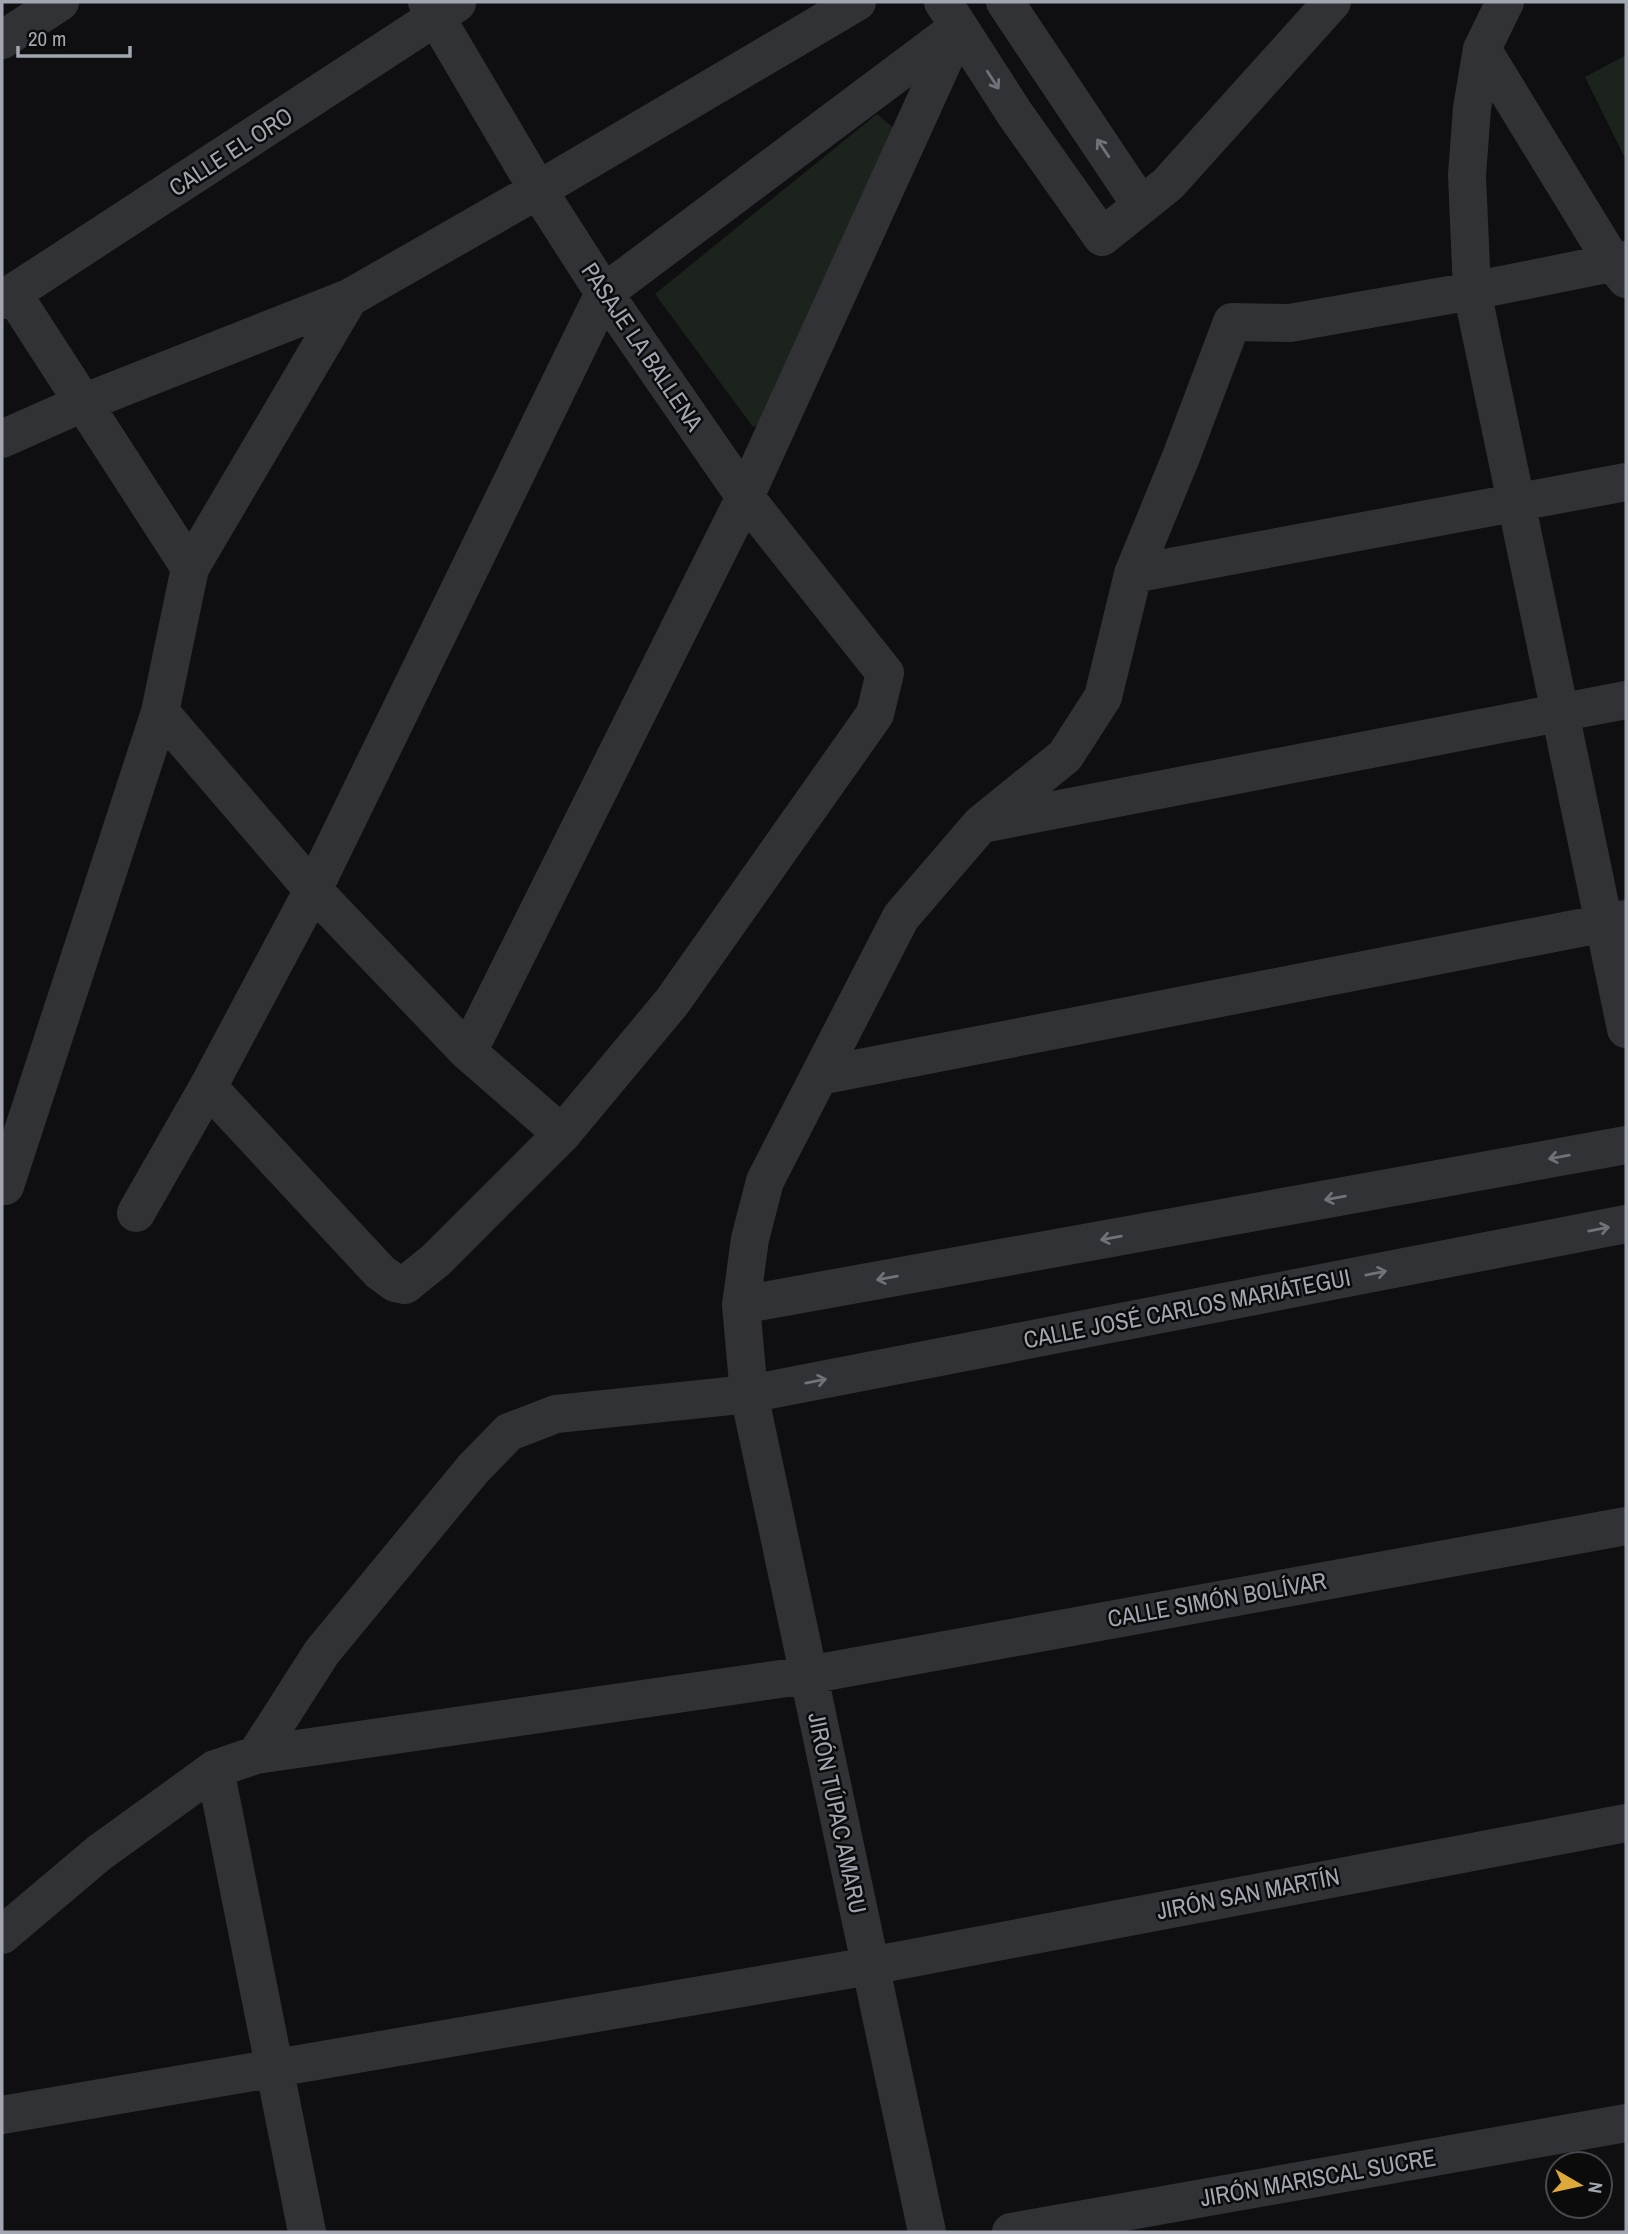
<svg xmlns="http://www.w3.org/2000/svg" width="1628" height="2234" font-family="'Archivo Narrow',sans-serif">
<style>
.green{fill:#1c231d}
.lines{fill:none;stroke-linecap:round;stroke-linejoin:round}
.street{stroke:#313235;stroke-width:38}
.oneway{stroke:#6f7279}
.labels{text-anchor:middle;stroke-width:5;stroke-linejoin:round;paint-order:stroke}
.street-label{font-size:24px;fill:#a2a6b0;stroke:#0b0b0c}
</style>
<rect width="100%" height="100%" fill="#0f0f11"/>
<path class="green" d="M 1626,55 L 1626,160 L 1585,77 Z
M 877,114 L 897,131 L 768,420 L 753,427 L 655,294 Z"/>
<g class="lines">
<path class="street" d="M 943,2 L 1015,114 L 1102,237 L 1168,184 L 1332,2
M 1005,2 L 1140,204
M 1505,2 L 1482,49 L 1472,108 L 1467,175 L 1472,291 L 1626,1029
M 2,40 L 60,2
M 1482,49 L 1613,263 L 1626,279
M 13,294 L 190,568
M 2,300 L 457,3
M 2,439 L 83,403 L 349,298
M 1133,574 L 1626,482
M 160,712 L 313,890 L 468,1052 L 562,1134
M 987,823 L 1626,700
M 468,1052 L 745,497 L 957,31
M 819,1076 L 1626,919
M 208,1087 L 380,1272 L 395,1283 L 405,1285 L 436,1260 L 562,1134 L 672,1002 L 875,714 L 885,673 L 745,497 L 604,293 L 538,190 L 427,2
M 5,1186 L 160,712 L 190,568 L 349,298 L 538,190 L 857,2
M 136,1213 L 208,1087 L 313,890 L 604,293 L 959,27
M 741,1305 L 1626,1145
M 256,1755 L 322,1652 L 473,1469 L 509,1432 L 556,1414 L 749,1394 L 1626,1224
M 215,1769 L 307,2232
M 2,1935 L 99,1853 L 215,1769 L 256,1755 L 808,1675 L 1626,1526
M 2,2115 L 870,1966 L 1626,1823
M 927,2232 L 749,1394 L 741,1305 L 750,1239 L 765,1181 L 901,917 L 981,824 L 1065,756 L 1103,697 L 1133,574 L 1181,457 L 1232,322 L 1290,323 L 1472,291 L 1626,260
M 1011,2232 L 1626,2123"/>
</g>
<defs><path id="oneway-shaft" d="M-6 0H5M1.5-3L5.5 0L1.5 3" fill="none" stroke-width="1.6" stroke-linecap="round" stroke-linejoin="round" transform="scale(1.75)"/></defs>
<g class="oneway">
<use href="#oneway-shaft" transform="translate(993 80) rotate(57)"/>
<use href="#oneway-shaft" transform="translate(1103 148) rotate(-124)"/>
<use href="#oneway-shaft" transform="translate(1559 1157) rotate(170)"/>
<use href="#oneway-shaft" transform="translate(1335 1198) rotate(170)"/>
<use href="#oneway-shaft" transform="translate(1599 1229) rotate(-11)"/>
<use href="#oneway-shaft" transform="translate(1111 1238) rotate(170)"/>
<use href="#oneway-shaft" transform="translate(1376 1273) rotate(-11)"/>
<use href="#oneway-shaft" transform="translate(887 1278) rotate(170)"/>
<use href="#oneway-shaft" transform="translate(816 1381) rotate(-11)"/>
</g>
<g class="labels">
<g class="street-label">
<text transform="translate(231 152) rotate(-33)" y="8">CALLE EL ORO</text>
<text transform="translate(642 347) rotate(56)" y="8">PASAJE LA BALLENA</text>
<text transform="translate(1187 1309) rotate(-11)" y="8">CALLE JOSÉ CARLOS MARIÁTEGUI</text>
<text transform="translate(1217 1600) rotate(-10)" y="8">CALLE SIMÓN BOLÍVAR</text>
<text transform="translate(837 1813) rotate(78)" y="8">JIRÓN TÚPAC AMARU</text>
<text transform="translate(1248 1894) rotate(-11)" y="8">JIRÓN SAN MARTÍN</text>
<text transform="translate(1318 2178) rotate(-10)" y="8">JIRÓN MARISCAL SUCRE</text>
</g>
</g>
<rect width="1628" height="2234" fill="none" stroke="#a2a6b0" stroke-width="7"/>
<g transform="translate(1579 2185) rotate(99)"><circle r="33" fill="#0b0b0c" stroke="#47494e" stroke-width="2"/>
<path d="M0-5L12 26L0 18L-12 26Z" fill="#dea93a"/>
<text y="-10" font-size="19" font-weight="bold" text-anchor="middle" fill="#a2a6b0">N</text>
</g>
<path d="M18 46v10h112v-10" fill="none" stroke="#a2a6b0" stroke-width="3.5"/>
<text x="28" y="46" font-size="21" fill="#a2a6b0" stroke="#0b0b0c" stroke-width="5" paint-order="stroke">20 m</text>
</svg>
